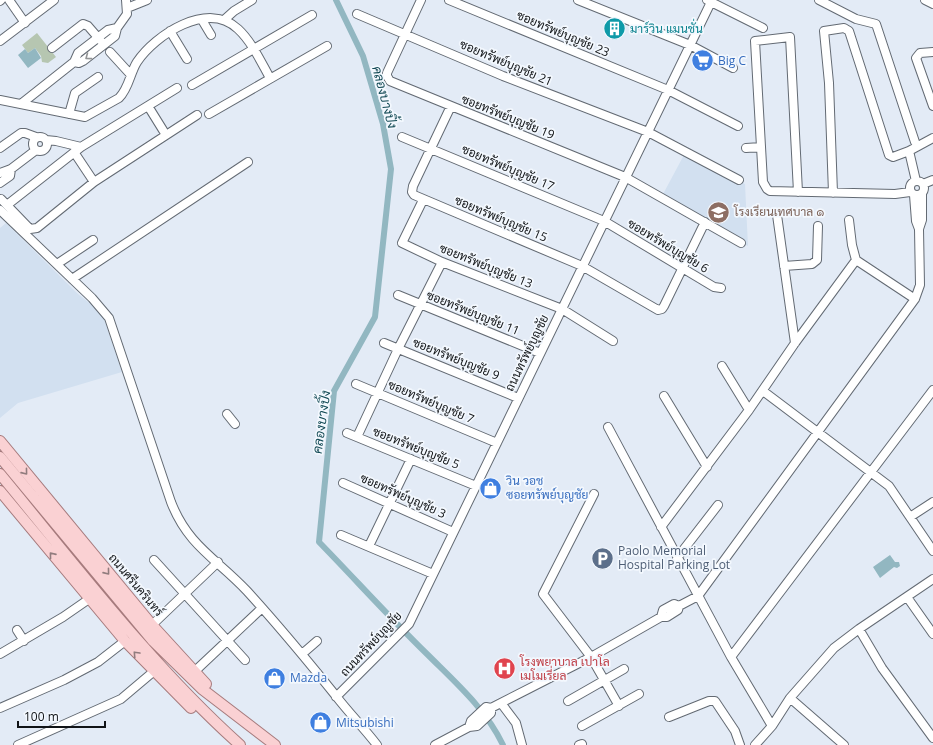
<svg xmlns="http://www.w3.org/2000/svg" width="933" height="745" font-family="'Open Sans',Sarabun,sans-serif">
<style>
.built{fill:#d2e0f0}
.green{fill:#b6c6b1}
.water{fill:#92b7c1}
.lines{fill:none;stroke-linecap:round;stroke-linejoin:round}
.canal{stroke:#92b7c1;stroke-width:6}
.minor-casing{stroke:#636a73;stroke-width:10}
.major-casing{stroke:#a67b7d;stroke-width:12}
.minor{stroke:#fff;stroke-width:8}
.major{stroke:#fad1d3;stroke-width:10}
.oneway{stroke:#939596}
.oneway2{stroke:#917c7e}
.labels{text-anchor:middle;stroke-width:3.5;stroke-linejoin:round;paint-order:stroke}
.culture-label{font-size:12px;fill:#0d838f;stroke:#f3f8fe;text-anchor:start}
.street-label{font-size:12px;fill:#101316;stroke:#f3f8fe}
.shop-label{font-size:12px;fill:#366cbe;stroke:#f3f8fe;text-anchor:start}
.education-label{font-size:12px;fill:#785e54;stroke:#f3f8fe;text-anchor:start}
.service-label{font-size:12px;fill:#4e5e75;stroke:#f3f8fe;text-anchor:start}
.health-label{font-size:12px;fill:#be3a42;stroke:#f3f8fe;text-anchor:start}
.water-label{font-size:13px;font-style:italic;fill:#134a55;stroke:#f3f8fe}
</style>
<rect width="100%" height="100%" fill="#e3ebf6"/>
<path class="built" d="M 685,153 L 745,184 L 748,246 L 662,196 Z
M 6,223 L 78,294 L 102,313 L 122,372 L 18,403 L 0,418 L 0,228 Z"/>
<path class="green" d="M 37,33 L 56,57 L 48,63 L 42,62 L 41,56 L 35,48 L 28,53 L 22,45 Z"/>
<path class="water" d="M 35,48 L 41,58 L 28,68 L 18,55 L 25,49 L 28,53 Z
M 890,555 L 895,562 L 899,562 L 900,566 L 897,568 L 894,567 L 880,578 L 873,567 Z"/>
<g class="lines">
<path class="canal" d="M 336,0 L 363,56 L 383,124 L 391,169 L 375,317 L 334,391 L 319,542 C 355,579 390,618 427,654 C 455,682 486,709 503,745"/>
<defs>
<path id="minor" d="M 9,0 L 25,23
M 421,0 L 387,73 L 387,76 L 390,81 L 625,177 L 741,243
M 449,0 L 668,90 L 738,126
M 578,0 L 690,45 L 733,68
M 707,0 L 763,28
M 819,0 L 856,19 L 876,24 L 915,142
M 925,0 L 933,4
M 0,1 L 1,0
M 127,8 L 147,0
M 357,14 L 503,76 L 648,132 L 739,180
M 202,20 L 211,35
M 224,20 L 234,11 L 252,0
M 170,31 L 187,59
M 0,41 L 54,0
M 52,48 L 83,24 L 88,26 L 101,41
M 110,52 L 131,75
M 933,52 L 920,53 L 916,58 L 933,106
M 74,62 L 79,63 L 83,61 L 115,36 L 117,28 L 127,14 L 126,0
M 192,85 L 312,15
M 0,100 L 85,117 L 119,98 C 129,88 130,73 137,62 C 155,35 208,0 238,29 C 252,42 261,62 270,78
M 21,104 L 74,62 L 78,53 L 108,30 L 117,28
M 148,106 L 166,135
M 451,106 L 413,186 L 412,192 L 414,195 L 582,266 L 658,310 L 662,309 L 664,306 L 705,222
M 69,114 L 75,93 L 98,77
M 209,114 L 327,46
M33 144a7 7 0 1 1 14 0a7 7 0 1 1-14 0Z
M 402,137 L 604,221 L 714,287 L 721,288
M 46,140 L 56,141 L 81,147 L 177,88
M 0,148 L 21,133 L 25,133 L 36,137
M 746,148 L 761,147
M 909,151 L 916,181
M 74,152 L 94,182
M 0,173 L 11,169 L 36,150
M910 188a7 7 0 1 1 14 0a7 7 0 1 1-14 0Z
M 0,183 L 10,176 L 11,169
M 923,184 L 933,180
M 798,192 L 790,37 L 755,41 L 763,182 L 767,189 L 770,191 L 895,194 L 910,192
M 833,193 L 829,83 L 824,31 L 844,28 L 849,31 L 889,155 L 893,157 L 909,151 L 933,138
M 914,195 L 916,221 L 919,229
M 1,199 L 30,229 L 37,228 L 94,182 L 197,115
M 423,200 L 402,243 L 442,262 L 562,309 L 613,341
M 7,205 L 81,147
M 0,210 L 92,298 L 109,318 L 171,502 C 188,546 217,559 247,591 C 278,625 307,660 336,696 C 349,713 364,728 377,745
M 777,215 L 795,343
M 849,220 L 852,245 L 856,260
M 57,264 L 93,240
M 784,266 L 812,264 L 817,260 L 818,226
M 72,279 L 248,162
M 398,295 L 540,353
M 384,343 L 518,398
M 722,366 L 749,410
M 356,384 L 497,443
M 763,391 L 889,486 L 933,551
M 664,396 L 707,467
M 227,414 L 235,424
M 608,427 L 731,657 L 772,726
M 347,433 L 476,486
M 357,437 L 398,349 L 442,262
M 343,483 L 453,532
M 594,494 L 543,594 L 591,657 L 619,706
M 910,517 L 933,502
M 661,527 L 749,410 L 795,343 L 856,260 L 915,299
M 341,535 L 433,574
M 369,546 L 411,459
M 677,558 L 718,505
M 154,560 L 245,660
M 907,597 L 933,634
M 661,617 L 663,610 L 674,604 L 679,606
M 152,625 L 218,562
M 859,629 L 882,668 L 933,738
M 17,630 L 24,641
M 0,654 L 63,617 L 89,599
M 302,654 L 317,641
M 731,657 L 933,390
M 194,672 L 262,608
M 336,697 L 409,624 L 712,0
M 790,698 L 844,745
M 568,701 L 624,669
M 501,703 L 516,723 L 522,745
M 0,708 L 64,680 L 98,662 L 125,641
M 669,717 L 709,701 L 715,701 L 735,731 L 740,745
M 582,726 L 639,694
M 469,727 L 471,721 L 486,707 L 491,708 L 591,657 L 661,617 L 667,617 L 678,610 L 679,606 L 698,596 L 915,299 L 920,285 L 919,229 L 922,220 L 922,194
M 18,745 L 121,699 L 153,672
M 435,745 L 469,727 L 477,726 L 491,713 L 491,708
M 579,745 L 582,744
M 755,745 L 772,726 L 790,698 L 834,648 L 859,629 L 933,579"/>
<path id="major" d="M 0,441 L 152,625 L 206,684
M 0,457 L 153,641 L 202,689 L 275,745
M 0,474 C 77,567 150,664 240,745
M 0,491 L 125,641 L 191,708"/>
</defs>
<use href="#minor" class="minor-casing"/>
<use href="#major" class="major-casing"/>
<use href="#minor" class="minor"/>
<use href="#major" class="major"/>
</g>
<defs><path id="oneway-chevron" d="M-2-3.5L2.5 0L-2 3.5" fill="none" stroke-width="1.6" stroke-linecap="round" stroke-linejoin="round"/></defs>
<use class="oneway" href="#oneway-chevron" transform="translate(88 57) rotate(143)"/>
<g class="oneway2">
<use href="#oneway-chevron" transform="translate(25 472) rotate(51)"/>
<use href="#oneway-chevron" transform="translate(52 555) rotate(-129)"/>
<use href="#oneway-chevron" transform="translate(107 572) rotate(51)"/>
<use href="#oneway-chevron" transform="translate(136 654) rotate(-133)"/>
</g>
<defs>
<symbol id="building-disc" viewBox="-11 -11 22 22"><circle r="9.5" fill="#0f9aa8" stroke="#f3f8fe"/><path d="M-4-6H4V6H1V3H-1V6H-4ZM-2.5-4.3h1.7v1.8h-1.7ZM.8-4.3h1.7v1.8H.8ZM-2.5-1h1.7V.8h-1.7ZM.8-1h1.7V.8H.8Z" fill="#fff"/></symbol>
<symbol id="supermarket-disc" viewBox="-11 -11 22 22"><circle r="9.5" fill="#3f7fe0" stroke="#f3f8fe"/><path d="M-6-5.5h2.5l.6 2H6L4.5 2H-2.5L-4.4-4H-6ZM-1.5 3.2a1.3 1.3 0 1 0 .1 0ZM3 3.2a1.3 1.3 0 1 0 .1 0Z" fill="#fff"/></symbol>
<symbol id="school-disc" viewBox="-11 -11 22 22"><circle r="9.5" fill="#8d6e63" stroke="#f3f8fe"/><path d="M0-5L7-2L0 1L-7-2ZM-4 1L0 2.5L4 1V4Q0 6-4 4Z" fill="#fff"/></symbol>
<symbol id="shop-disc" viewBox="-11 -11 22 22"><circle r="9.5" fill="#3f7fe0" stroke="#f3f8fe"/><path d="M-5-2.5h2.3a2.7 3.5 0 0 1 5.4 0H5L5.5 6h-11ZM-1.5-2.5h3a1.5 2.3 0 0 0-3 0Z" fill="#fff"/></symbol>
<symbol id="parking-disc" viewBox="-11 -11 22 22"><circle r="9.5" fill="#5c6f8a" stroke="#f3f8fe"/><path d="M-3.5-5.5H1a3.5 3.5 0 0 1 0 7H-1V5.5H-3.5ZM-1-3.4V-.6H.8a1.4 1.4 0 0 0 0-2.8Z" fill="#fff"/></symbol>
<symbol id="hospital-disc" viewBox="-11 -11 22 22"><circle r="9.5" fill="#e0444e" stroke="#f3f8fe"/><path d="M-5-5h3v3.5h4V-5h3V5h-3V1.5h-4V5h-3Z" fill="#fff"/></symbol>
</defs>
<g fill-rule="evenodd">
<use href="#building-disc" x="602" y="16" width="25" height="25"/>
<use href="#supermarket-disc" x="690" y="48" width="25" height="25"/>
<use href="#school-disc" x="706" y="200" width="25" height="25"/>
<use href="#shop-disc" x="478" y="476" width="25" height="25"/>
<use href="#parking-disc" x="590" y="546" width="25" height="25"/>
<use href="#hospital-disc" x="492" y="656" width="25" height="25"/>
<use href="#shop-disc" x="262" y="666" width="25" height="25"/>
<use href="#shop-disc" x="308" y="710" width="25" height="25"/>
</g>
<g class="labels">
<g class="culture-label">
<text x="630" y="33">มาร์วิน แมนชั่น</text>
</g>
<g class="street-label">
<text transform="translate(563 34) rotate(23)" y="4">ซอยทรัพย์บุญชัย 23</text>
<text transform="translate(506 63) rotate(23)" y="4">ซอยทรัพย์บุญชัย 21</text>
<text transform="translate(508 117) rotate(22)" y="4">ซอยทรัพย์บุญชัย 19</text>
<text transform="translate(508 168) rotate(23)" y="4">ซอยทรัพย์บุญชัย 17</text>
<text transform="translate(501 219) rotate(23)" y="4">ซอยทรัพย์บุญชัย 15</text>
<text transform="translate(668 246) rotate(31)" y="4">ซอยทรัพย์บุญชัย 6</text>
<text transform="translate(486 266) rotate(22)" y="4">ซอยทรัพย์บุญชัย 13</text>
<text transform="translate(473 313) rotate(22)" y="4">ซอยทรัพย์บุญชัย 11</text>
<text transform="translate(527 353) rotate(-64)" y="4">ถนนทรัพย์บุญชัย</text>
<text transform="translate(456 359) rotate(22)" y="4">ซอยทรัพย์บุญชัย 9</text>
<text transform="translate(431 402) rotate(23)" y="4">ซอยทรัพย์บุญชัย 7</text>
<text transform="translate(416 448) rotate(22)" y="4">ซอยทรัพย์บุญชัย 5</text>
<text transform="translate(403 496) rotate(24)" y="4">ซอยทรัพย์บุญชัย 3</text>
<text transform="translate(136 585) rotate(50)" y="4">ถนนศรีนครินทร์</text>
<text transform="translate(371 644) rotate(-47)" y="4">ถนนทรัพย์บุญชัย</text>
</g>
<g class="shop-label">
<text x="718" y="65">Big C</text>
<text x="506" y="485">วิน วอช<tspan x="506" dy="14">ซอยทรัพย์บุญชัย</tspan></text>
<text x="290" y="682">Mazda</text>
<text x="336" y="727">Mitsubishi</text>
</g>
<g class="education-label">
<text x="734" y="216">โรงเรียนเทศบาล ๑</text>
</g>
<g class="service-label">
<text x="618" y="555">Paolo Memorial<tspan x="618" dy="14">Hospital Parking Lot</tspan></text>
</g>
<g class="health-label">
<text x="520" y="666">โรงพยาบาล เปาโล<tspan x="520" dy="14">เมโมเรี่ยล</tspan></text>
</g>
<g class="water-label">
<text transform="translate(385 97) rotate(75)" y="5">คลองบางปิ้ง</text>
<text transform="translate(321 422) rotate(-82)" y="5">คลองบางปิ้ง</text>
</g>
</g>
<path d="M18 721v6h87v-6" fill="none" stroke="#101316" stroke-width="2"/>
<text x="24" y="721" font-size="12" fill="#101316" stroke="#f3f8fe" stroke-width="3" paint-order="stroke">100 m</text>
</svg>
